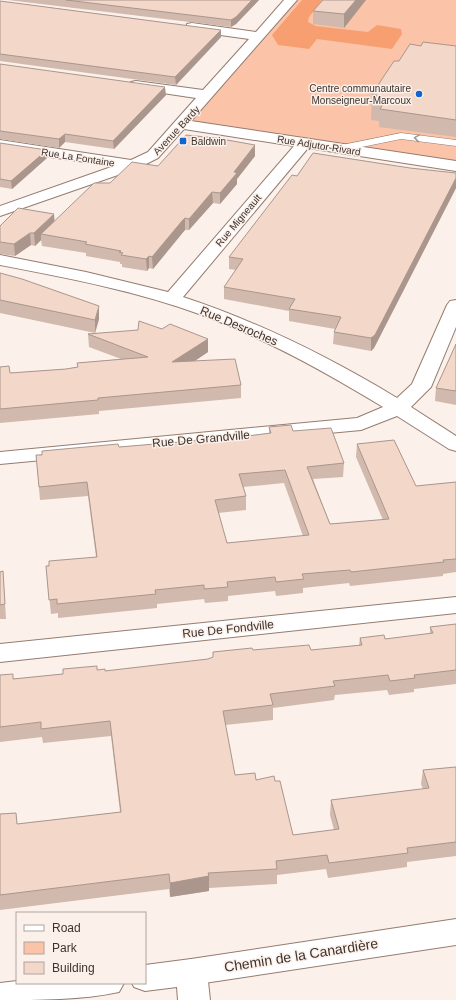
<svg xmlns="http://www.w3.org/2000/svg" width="456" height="1000" font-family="Arial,sans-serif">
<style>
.green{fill:#fbc3a8}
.forest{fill:#f89f72}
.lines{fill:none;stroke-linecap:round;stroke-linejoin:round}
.service-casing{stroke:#957c6f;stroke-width:1}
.minor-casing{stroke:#957c6f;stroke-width:2}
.secondary-casing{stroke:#957c6f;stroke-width:2}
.primary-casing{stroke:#957c6f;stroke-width:2}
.service{fill:#fff;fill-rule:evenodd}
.minor{fill:#fff;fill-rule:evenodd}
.secondary{fill:#fff;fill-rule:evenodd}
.primary{fill:#fff;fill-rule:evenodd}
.wall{fill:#d1b9ad;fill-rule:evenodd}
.shaded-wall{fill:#aa968d}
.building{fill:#f3d7c9;stroke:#aa968d;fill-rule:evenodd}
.oneway{stroke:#9e9996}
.poi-dot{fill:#1165ce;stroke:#fbf0ea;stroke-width:1.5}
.labels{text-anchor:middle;stroke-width:3;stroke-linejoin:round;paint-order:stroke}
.far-poi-label{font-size:10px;fill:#3e332d;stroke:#fbf0ea;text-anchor:end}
.far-street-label{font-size:10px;fill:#3e332d;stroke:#fbf0ea}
.street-label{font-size:12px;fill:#3e332d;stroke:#fbf0ea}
.near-street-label{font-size:14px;fill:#3e332d;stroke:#fbf0ea}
</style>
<rect width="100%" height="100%" fill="#fbf0ea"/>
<path class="green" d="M 291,0 L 456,0 L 456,166 L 182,124 Z"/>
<path class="forest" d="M 302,0 L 322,0 L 309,17 L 308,22 L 316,26 L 368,32 L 377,25 L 401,29 L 402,34 L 392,49 L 317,39 L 309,49 L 278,45 L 272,35 Z"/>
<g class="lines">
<defs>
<path id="service" d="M 401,133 L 456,140 L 456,146 L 401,139 L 342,151 L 337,148 L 342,145 Z"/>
<path id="minor" d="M 284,0 L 297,0 L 191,121 L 456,161 L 456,171 L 308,148 L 183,297 C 259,322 329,357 397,398 L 412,384 L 447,305 L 450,301 L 456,300 L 456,327 L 431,387 L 411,407 L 456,436 L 456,451 L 449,449 L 397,416 L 361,430 L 0,464 L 0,452 L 357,418 L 383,407 C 325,372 266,339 202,315 C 137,291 68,278 0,265 L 0,255 L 86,272 L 168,292 L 294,146 L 184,129 L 158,158 L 138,168 L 0,216 L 0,206 L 114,166 L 0,150 L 0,140 L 131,160 L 148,152 L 196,98 L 136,89 L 131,88 L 129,85 L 131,82 L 136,81 L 203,90 L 249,39 L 192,31 L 187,30 L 186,27 L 187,24 L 192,23 L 256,32 Z
M 456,597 L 456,613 L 0,662 L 0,644 Z"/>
<path id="secondary" d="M 456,919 L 456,945 L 191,985 L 180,981 L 175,972 L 180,963 L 191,959 Z"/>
<path id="primary" d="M 191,959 L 202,963 L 207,972 L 210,1000 L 178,1000 L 177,987 L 145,991 L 134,987 L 132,983 L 145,983 L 145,965 Z
M 17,981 L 17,983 L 124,983 L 119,992 C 82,1000 39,1000 0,1000 L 0,983 Z"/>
</defs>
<use href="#service" class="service-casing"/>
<use href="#minor" class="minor-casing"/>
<use href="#secondary" class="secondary-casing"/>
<use href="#primary" class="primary-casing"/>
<use href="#service" class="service"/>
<use href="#minor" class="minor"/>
<use href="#secondary" class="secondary"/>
<use href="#primary" class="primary"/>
</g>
<path class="wall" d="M 8,0 L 259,0 L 236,24 L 231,27 Z
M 323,0 L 366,0 L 344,28 L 313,24 L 313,11 Z
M 0,1 L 221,30 L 221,37 L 176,85 L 0,61 Z
M 421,46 L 456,46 L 456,137 L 379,127 L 379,121 L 371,120 L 372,94 L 399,61 Z
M 0,64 L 166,95 L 114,149 L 65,142 L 59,148 L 0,139 Z
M 0,143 L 47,158 L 12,189 L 0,187 Z
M 255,156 L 237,179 L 237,184 L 220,204 L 213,203 L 189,230 L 185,230 L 182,233 L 153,269 L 149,268 L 147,271 L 122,267 L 122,264 L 120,264 L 120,262 L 86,256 L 86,253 L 42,246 L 41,240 L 35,246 L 31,245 L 15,256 L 0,254 L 0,226 L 54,222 L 110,183 L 158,166 Z
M 410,168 L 456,173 L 456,188 L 374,348 L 371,351 L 333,344 L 334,332 L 335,329 L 289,321 L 289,311 L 224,299 L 224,287 L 236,270 L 229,269 L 229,257 L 297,176 Z
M 0,273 L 99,319 L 95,333 L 0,313 Z
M 162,329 L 208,339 L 208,352 L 194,361 L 241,385 L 241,398 L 99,411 L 99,414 L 0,423 L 0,367 L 10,373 L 66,369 L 78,367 L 77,363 L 121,359 L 89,347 L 88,334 Z
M 456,344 L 456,405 L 435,401 L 436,388 Z
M 269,427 L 293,431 L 344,463 L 343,477 L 313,479 L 330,524 L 383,520 L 356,457 L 357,444 L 416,486 L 456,482 L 456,572 L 443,574 L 443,576 L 350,586 L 349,583 L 303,588 L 303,593 L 276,596 L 275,591 L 228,596 L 228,601 L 205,603 L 204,599 L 157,604 L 157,608 L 58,618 L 58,613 L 51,614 L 46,566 L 96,557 L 88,496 L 40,500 L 36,455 L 119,447 L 239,437 L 269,433 ZM 284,483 L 303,536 L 227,543 L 218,513 L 246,510 L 246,496 L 243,487 Z
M 3,571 L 6,619 L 0,619 L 0,572 Z
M 456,624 L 456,684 L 414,689 L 414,692 L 389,695 L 387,690 L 335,695 L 334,700 L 273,708 L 273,720 L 225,725 L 235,775 L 256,780 L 293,835 L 334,830 L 330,815 L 331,800 L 423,789 L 421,784 L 423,770 L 456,767 L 456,856 L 407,862 L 407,867 L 328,878 L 326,869 L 277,875 L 277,884 L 209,888 L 209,891 L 170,897 L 169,889 L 0,910 L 0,814 L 16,813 L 17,824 L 120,812 L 111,736 L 43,743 L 42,737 L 0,742 L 0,675 L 13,679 L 63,674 L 97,670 L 105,671 L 208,659 L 213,657 L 213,652 L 253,650 L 311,650 L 359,645 L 360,638 L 385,639 L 430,634 L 430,627 Z"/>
<path class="shaded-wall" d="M 252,0 L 259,0 L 236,24 L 231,27 L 231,20 Z
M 356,0 L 366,0 L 344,28 L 344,14 Z
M 221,30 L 221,37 L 176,85 L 175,77 Z
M 165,87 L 166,95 L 114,149 L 113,141 Z
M 65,134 L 65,142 L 59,148 L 59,139 Z
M 255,145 L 255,156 L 237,179 L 237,184 L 220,204 L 220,193 L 234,172 Z
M 47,150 L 47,158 L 12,189 L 11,181 Z
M 456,178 L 456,188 L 374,348 L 371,351 L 371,338 Z
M 212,192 L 213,203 L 189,230 L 189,219 Z
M 54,214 L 55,226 L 41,234 L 41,240 L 35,246 L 34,233 Z
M 185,218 L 185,230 L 153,269 L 152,257 L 182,221 Z
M 30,233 L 31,245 L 15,256 L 14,244 Z
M 149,256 L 149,268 L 147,271 L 146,259 Z
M 99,306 L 99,319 L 95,333 L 95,320 Z
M 208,339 L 208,352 L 173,376 L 172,362 Z
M 209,876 L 209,891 L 170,897 L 170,883 Z"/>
<path class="building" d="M 66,0 L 252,0 L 236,17 L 231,20 Z
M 323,0 L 356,0 L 344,14 L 313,11 Z
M 0,1 L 221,30 L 175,77 L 0,54 Z
M 423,42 L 456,46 L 456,120 L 380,109 L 383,104 L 372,103 L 377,95 L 372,94 L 394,61 L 399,61 L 410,44 L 421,46 Z
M 0,64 L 165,87 L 113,141 L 65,134 L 59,139 L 0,131 Z
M 186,135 L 216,138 L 255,145 L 234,172 L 237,173 L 220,193 L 212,192 L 189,219 L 185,218 L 182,221 L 152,257 L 149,256 L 146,259 L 121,255 L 123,253 L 119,252 L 121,251 L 85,244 L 87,242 L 41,234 L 94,183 L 110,183 L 132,162 L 158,166 Z
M 0,143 L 47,150 L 11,181 L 0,179 Z
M 313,153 L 410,168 L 456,173 L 456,178 L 375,335 L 371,338 L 334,332 L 341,317 L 289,309 L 295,299 L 224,287 L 243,259 L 229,257 L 292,175 L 297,176 Z
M 18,208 L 54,214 L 34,233 L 30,233 L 14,244 L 0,242 L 0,226 Z
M 0,273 L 22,279 L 99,306 L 95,320 L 0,300 Z
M 139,321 L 162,329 L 170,324 L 208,339 L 172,362 L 235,359 L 241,385 L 98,398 L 98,400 L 0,409 L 0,367 L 9,366 L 10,373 L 66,369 L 78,367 L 77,363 L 148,357 L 88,334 L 138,330 Z
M 456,344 L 456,391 L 436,388 Z
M 291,425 L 293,431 L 331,428 L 344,463 L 307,467 L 330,524 L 389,519 L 357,444 L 394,440 L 416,486 L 456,482 L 456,559 L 443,560 L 444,562 L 351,572 L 350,570 L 302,574 L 304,579 L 276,582 L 275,577 L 227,582 L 228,587 L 204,589 L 204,585 L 155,590 L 156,594 L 57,604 L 57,599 L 49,600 L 46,566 L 49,566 L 49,561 L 97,557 L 87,482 L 39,487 L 36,455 L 42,455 L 42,451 L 118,444 L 119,447 L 239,437 L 271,433 L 269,427 ZM 285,470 L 309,535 L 227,543 L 215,500 L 246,496 L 239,474 Z
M 3,571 L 5,604 L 0,605 L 0,572 Z
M 456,624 L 456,670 L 414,675 L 415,678 L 390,681 L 388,675 L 333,681 L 335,686 L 270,694 L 273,705 L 223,711 L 235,775 L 255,773 L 256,780 L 274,776 L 275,781 L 280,781 L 293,835 L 339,829 L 331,800 L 429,788 L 423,770 L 456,767 L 456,842 L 407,848 L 408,853 L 329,863 L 327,855 L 276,861 L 277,869 L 208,873 L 209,876 L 170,883 L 169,874 L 0,895 L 0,814 L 16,813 L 17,824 L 121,812 L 110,721 L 41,729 L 41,722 L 0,727 L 0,675 L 13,674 L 13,679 L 63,674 L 63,669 L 97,666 L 97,670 L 105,669 L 105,671 L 208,659 L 213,657 L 213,652 L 252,648 L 253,650 L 309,645 L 311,650 L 362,645 L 360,638 L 384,635 L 385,639 L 433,633 L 430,627 Z"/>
<defs><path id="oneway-chevron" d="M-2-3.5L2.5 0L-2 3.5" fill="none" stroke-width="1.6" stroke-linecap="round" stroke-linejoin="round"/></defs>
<use class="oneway" href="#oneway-chevron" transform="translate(417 138) rotate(-171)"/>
<g class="poi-dot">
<circle cx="419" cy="94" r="4"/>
<rect x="179" y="137" width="8" height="8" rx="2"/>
</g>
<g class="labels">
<g class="far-poi-label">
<text x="411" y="92">Centre communautaire<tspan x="411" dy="12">Monseigneur-Marcoux</tspan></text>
<text x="191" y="145" text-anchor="start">Baldwin</text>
</g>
<g class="far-street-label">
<text transform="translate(176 130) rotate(-47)" y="4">Avenue Bardy</text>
<text transform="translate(319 145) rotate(9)" y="4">Rue Adjutor-Rivard</text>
<text transform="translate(78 157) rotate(9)" y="4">Rue La Fontaine</text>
<text transform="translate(238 220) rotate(-50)" y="4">Rue Migneault</text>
</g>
<g class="street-label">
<text transform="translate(239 326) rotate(23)" y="4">Rue Desroches</text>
<text transform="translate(201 439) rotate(-5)" y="4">Rue De Grandville</text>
<text transform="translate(228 629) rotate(-6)" y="4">Rue De Fondville</text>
</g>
<g class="near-street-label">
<text transform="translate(301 955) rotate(-9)" y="5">Chemin de la Canardière</text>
</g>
</g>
<rect x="16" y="912" width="130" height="72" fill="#fbf0ea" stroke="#afa49e"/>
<rect x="24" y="925" width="20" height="6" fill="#ffffff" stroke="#afa49e"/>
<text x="52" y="932" font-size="12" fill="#3e332d">Road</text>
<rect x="24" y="942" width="20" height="12" fill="#fbc3a8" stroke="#afa49e"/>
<text x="52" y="952" font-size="12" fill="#3e332d">Park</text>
<rect x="24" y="962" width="20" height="12" fill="#f3d7c9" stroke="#afa49e"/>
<text x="52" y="972" font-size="12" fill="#3e332d">Building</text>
</svg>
